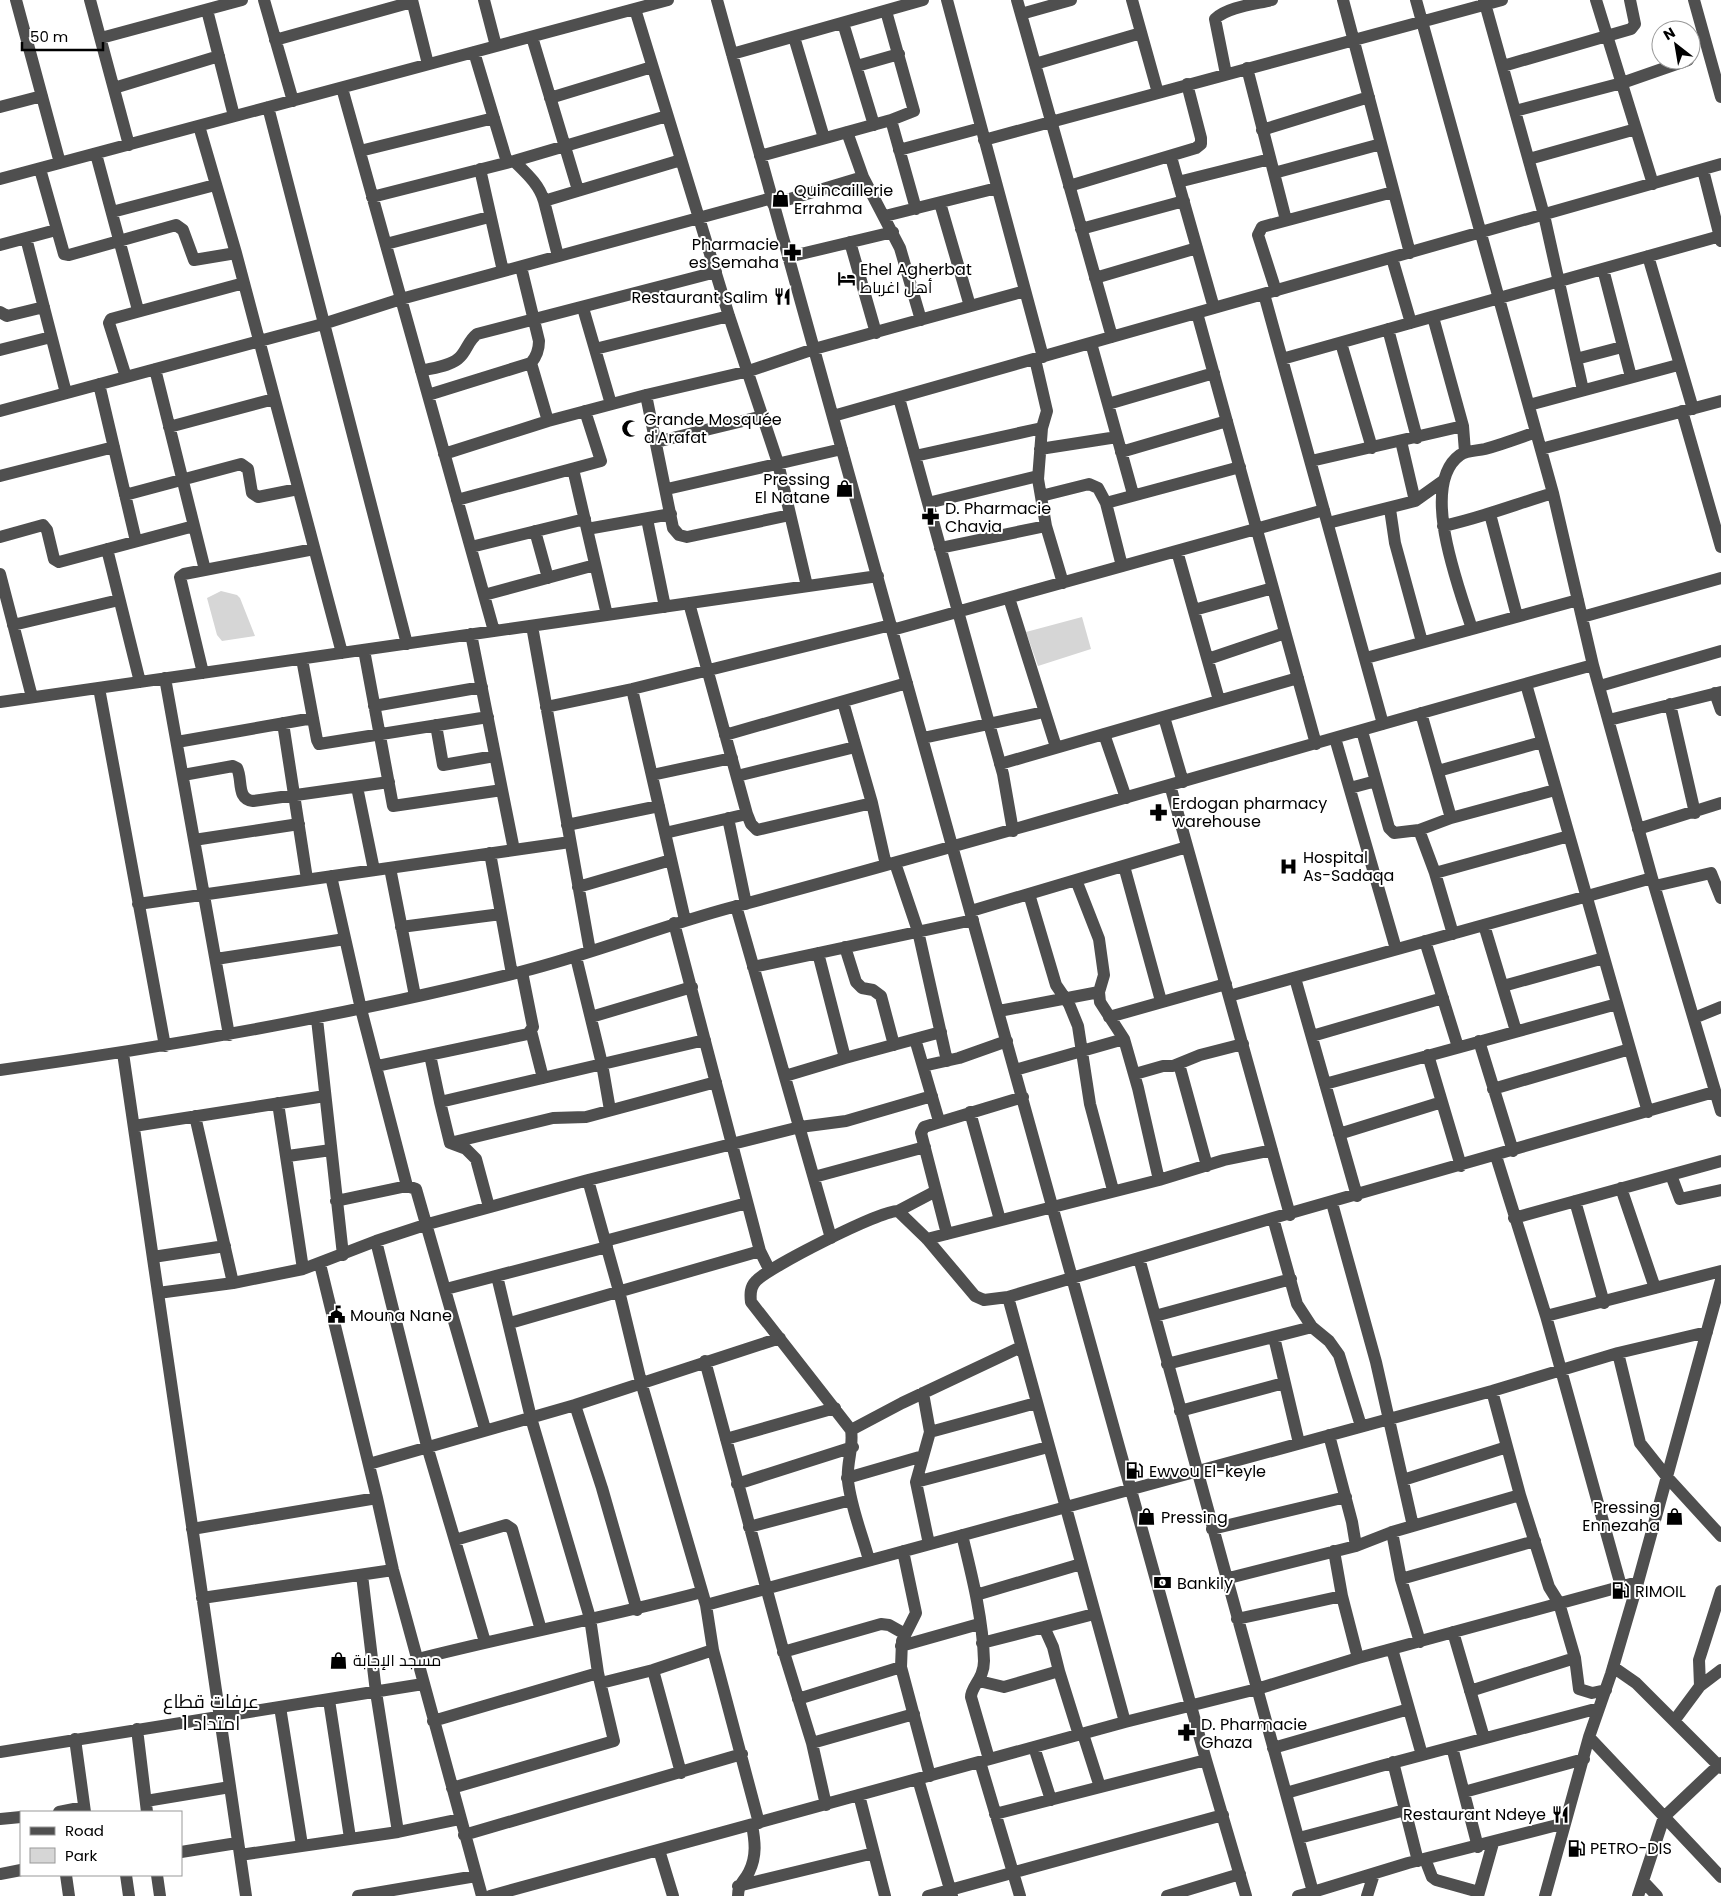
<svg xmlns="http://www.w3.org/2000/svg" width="1721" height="1896" font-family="Poppins,Cairo,sans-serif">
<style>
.green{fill:#d6d6d6}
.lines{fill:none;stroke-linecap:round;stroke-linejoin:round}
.minor{stroke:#4f4f4f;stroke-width:12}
.labels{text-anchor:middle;stroke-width:4;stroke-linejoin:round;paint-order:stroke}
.poi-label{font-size:16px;fill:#000;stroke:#fff;text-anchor:start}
.quarter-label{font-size:19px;fill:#000;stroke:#fff}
</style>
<rect width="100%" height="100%" fill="#fff"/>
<path class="green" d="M 221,591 L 237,595 L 240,598 L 255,636 L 222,641 L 217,635 L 207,598 Z
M 1082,617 L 1091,649 L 1038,666 L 1026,632 Z"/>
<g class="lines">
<path class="minor" d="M 16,0 L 60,163
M 90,0 L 129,145
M 264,0 L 293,101
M 412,0 L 428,64
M 484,0 L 496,46
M 717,0 L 1206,1760 L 1246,1896
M 947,0 L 1043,357
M 1017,0 L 1112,337
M 1132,0 L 1158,93
M 1343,0 L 1410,253
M 1416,0 L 1553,493 L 1593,665 L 1652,878 L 1721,1111
M 1484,0 L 1544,215 L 1583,390
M 1596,0 L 1653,184
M 1694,0 L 1721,97
M 635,9 L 729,316 L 778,463 L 807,586
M 207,10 L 234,116
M 1021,14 L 1071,0
M 843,23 L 874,125
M 532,37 L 578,190
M 794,37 L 824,138
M 101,38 L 242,0
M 275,40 L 412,2
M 474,52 L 507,162
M 732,54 L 923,0
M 1035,64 L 1141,33
M 857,66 L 899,54
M 1503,66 L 1631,29 L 1635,24 L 1630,0
M 1247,68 L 1286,220
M 1226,74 L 1215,19 C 1227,7 1256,4 1272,0
M 114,88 L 219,56
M 342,88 L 494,631
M 550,98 L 652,67
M 0,107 L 42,96
M 268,107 L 407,644
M 1515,111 L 1622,83 L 1688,60
M 891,120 L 916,209
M 199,126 L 236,253 L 342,653
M 1262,130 L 1369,97
M 847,132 L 863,177 L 900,248 L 921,320
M 984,140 L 1502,0
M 899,150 L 981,128
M 360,151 L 494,118
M 96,154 L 138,310
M 760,156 L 891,120 L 914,111 L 886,11
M 1171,157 L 1214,308
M 1529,159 L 1636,129
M 514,161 C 526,173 539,184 544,201
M 40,169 L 64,254 L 69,255 L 176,225 L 183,230 L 194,260 L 236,253
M 480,169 L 503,271
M 1703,170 L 1721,241
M 1274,173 L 1381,144
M 0,179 L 668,0
M 1178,182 L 1270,159
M 1069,186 L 1196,148 L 1201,144 L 1201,138 L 1187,84
M 372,197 L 514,161 L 667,116
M 940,203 L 970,306
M 773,204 L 863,177
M 112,212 L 215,185
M 885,216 L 997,188
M 1081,229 L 1184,201
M 26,238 L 66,393
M 850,242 L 876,333
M 386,244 L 489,217
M 0,245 L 56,230
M 558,256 L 544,201 L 681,160
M 1648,256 L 1693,409
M 788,257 L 893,232
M 1392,258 L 1411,323
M 1603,269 L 1631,377
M 1095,278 L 1197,248
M 1276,291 L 1258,235 L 1262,227 L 1393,192
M 1264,294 L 1383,724
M 583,308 L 611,404
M 0,312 L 7,316 L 44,307
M 1197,313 L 1316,744
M 1433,317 L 1463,426 L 1465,452
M 1388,329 L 1417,438
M 1091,343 L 1133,494
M 1341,343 L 1372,448
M 595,349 L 729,316
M 0,350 L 51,337
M 1035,359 L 1047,411 L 1042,428 L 1038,479 L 1046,526 L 1063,583
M 1282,359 L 1720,236
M 1576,359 L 1622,347
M 531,363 L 548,421 L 646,395 L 749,371 L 814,349 L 1025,291
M 155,369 L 205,570
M 421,371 C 432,368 452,366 460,357 C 467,350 468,341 477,334 L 716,272
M 126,377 L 109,323 L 111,319 L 244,283
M 99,384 L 136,541
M 428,395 L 531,363 C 537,356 539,350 539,341 L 521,267
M 646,395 L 673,528 L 679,535 L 687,537 L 790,515
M 899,398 L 1003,774 L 1013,831
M 1108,404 L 1214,373
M 1529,405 L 1678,365
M 0,411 L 323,324 L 401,299 L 772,198
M 1682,411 L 1721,547
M 833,416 L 1721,164
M 169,427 L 274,399
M 1401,441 L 1415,501
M 656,442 L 763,416
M 1040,449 L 1117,437
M 1541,449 L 1721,401
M 1121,452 L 1227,421
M 444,454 L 548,421
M 915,456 L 1042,428
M 1311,461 L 1463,426
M 573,469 L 607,615
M 0,476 L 114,447
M 667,489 L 842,449
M 125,495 L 241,464 L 248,469 L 252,493 L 258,497 L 298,489
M 1041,496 L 1089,484 L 1098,488 L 1106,503
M 457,500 L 601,461 L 585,411
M 928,503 L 1038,476
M 1390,509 L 1395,543 L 1422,642
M 1490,514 L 1517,616
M 647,519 L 665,607
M 1328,523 L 1415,501 L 1443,481
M 1443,526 C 1481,518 1516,504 1553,493
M 587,529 L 671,514
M 535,531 L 548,578
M 0,537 L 43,525 L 47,530 L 54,559 L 59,562 L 194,526
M 471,547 L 585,519
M 940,548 L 1046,526
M 107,549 L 140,682
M 1177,551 L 1219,700
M 1122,566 L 1106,503 L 1240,467
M 0,574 L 32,697
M 484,595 L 595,565
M 1009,598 L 1056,747
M 689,603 L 747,814 L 751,824 L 757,830 L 872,803
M 1194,610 L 1273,588
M 1582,617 L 1721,578
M 13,625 L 119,600
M 532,626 L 590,951
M 1472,629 C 1460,590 1418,485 1460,455 C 1467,450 1477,451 1485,449 C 1503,444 1519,438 1536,432
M 892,630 L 1324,510
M 471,634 L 514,850
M 364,650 L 393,806 L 502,790
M 1366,658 L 1578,600
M 302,659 L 317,740 L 319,744 L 488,717
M 1208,659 L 1285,633
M 203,673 L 180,577 L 184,574 L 314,549
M 165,678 L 229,1035
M 1526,684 L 1648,1112
M 1600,686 L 1721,651
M 99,688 L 165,1046
M 632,689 L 685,920
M 1715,693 L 1721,710
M 0,702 L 878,576
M 843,702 L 872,803 L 886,865
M 1670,704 L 1695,813
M 374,706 L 482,687
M 546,707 L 632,689 L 891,625
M 1421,713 L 1451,818
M 1164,717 L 1183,782
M 1609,720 L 1721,692
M 283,723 L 307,879
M 436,725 L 443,765 L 495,756
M 1362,731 L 1389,828 L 1394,833 L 1419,830 L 1451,818 L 1555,790
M 1104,734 L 1126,798
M 725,735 L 907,683
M 923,738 L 1044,712
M 1335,738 L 1396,949
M 177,742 L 313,718
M 1000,764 L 1298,678
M 1438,771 L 1542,742
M 183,775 L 233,766 L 237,768 C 243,780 236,799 253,801 L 389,782
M 652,775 L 732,758
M 737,776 L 855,747
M 1170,785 L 1290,1215
M 357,787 L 374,870
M 1350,788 L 1376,781
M 728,818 L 746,904
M 567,825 L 659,806
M 1638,829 L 1721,803
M 1419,830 L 1435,873 L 1453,934
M 665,833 L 747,814
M 194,840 L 299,824
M 490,853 L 512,974
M 895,863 L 918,931 L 947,1061
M 1124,866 L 1161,1001
M 390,868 L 415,996
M 1435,873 L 1569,836
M 331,876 L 361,1009 L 407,1186
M 1076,880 L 1099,939 L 1104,975 L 1099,992 L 1100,1002 L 1124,1039 L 1138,1088 L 1159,1180
M 1655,886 L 1711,873 L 1721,898
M 578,887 L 671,860
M 1029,894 L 1056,985 L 1069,1004 L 1078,1026 L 1090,1104 L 1113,1190
M 138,904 L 570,842
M 736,906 L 831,1238
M 971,911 L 1187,847
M 674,923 L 760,1251 L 770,1271
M 1484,925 L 1516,1031
M 401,927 L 501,914
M 1425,941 L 1458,1047
M 845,947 L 856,982 L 862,988 L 873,990 L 881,996 L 894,1045
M 576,957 L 602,1064 L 610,1110
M 216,959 L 345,939
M 753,967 L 973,920
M 1295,978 L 1357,1196
M 1503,986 L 1604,958
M 1229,996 L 1652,878
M 999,1011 L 1099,992
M 591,1017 L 692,987
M 1109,1017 L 1226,984
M 1694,1018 L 1721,1007
M 317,1019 L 343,1255
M 531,1031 L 543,1078
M 1312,1036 L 1443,998
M 915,1039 L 939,1121
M 1479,1041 L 1513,1151
M 123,1053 L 246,1896
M 430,1055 L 440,1102 L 705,1040
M 1428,1055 L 1461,1166
M 845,1058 L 941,1032
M 1179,1064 L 1207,1166
M 377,1066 L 528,1034 L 533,1027 L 522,972
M 923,1066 L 959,1058 L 1007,1041
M 0,1070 C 175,1046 348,1015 520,972 C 592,954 661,926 733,907 C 1021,830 1306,744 1593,665
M 1015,1070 L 1124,1039
M 1135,1074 L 1163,1066 L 1173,1066 L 1200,1055 L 1243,1044
M 785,1076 L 845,1058 L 818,953
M 1325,1084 L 1617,1004
M 1493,1089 L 1630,1049
M 440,1102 L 450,1143 L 466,1149 L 476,1159 L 489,1207
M 278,1103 L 303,1269
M 970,1112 L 1000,1220
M 195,1116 L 233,1283
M 134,1126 L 325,1096
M 1339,1134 L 1442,1102
M 450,1143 L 553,1118 L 586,1117 L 716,1082
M 288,1156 L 331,1150
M 1496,1156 L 1546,1316 L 1621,1586
M 1671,1175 L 1680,1199 L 1721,1190
M 814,1177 L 925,1147
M 588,1180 L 619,1291 L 641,1382 L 706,1605 L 713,1650 L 759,1823
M 1621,1188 L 1655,1288
M 336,1201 L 407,1186 L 416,1189 L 485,1429
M 1575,1201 L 1604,1303
M 1332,1203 L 1376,1362 L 1413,1526
M 898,1211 L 936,1191
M 1273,1218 L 1297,1304 L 1312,1327 L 1329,1341 L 1339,1355 L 1361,1426
M 1514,1218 L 1721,1161
M 947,1234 L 921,1133 L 924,1127 L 1023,1097
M 927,1239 L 1159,1180 L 1224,1160 L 1272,1150
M 376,1241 L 427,1446 L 485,1642
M 605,1241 L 747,1203
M 153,1257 L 225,1246
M 1139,1258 L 1313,1892 L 1408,1863 L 1565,1823
M 320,1264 L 377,1498 L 393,1570 L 482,1896
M 446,1289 L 607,1247
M 158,1293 L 233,1283 L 303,1269 L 376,1241 L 428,1224 L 588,1180 L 800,1127 L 846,1121 L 932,1096
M 1008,1297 L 1125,1722
M 1155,1316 L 1291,1279
M 1546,1316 L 1721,1271
M 510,1323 L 760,1251
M 1274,1337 L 1299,1443
M 1618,1353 L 1640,1443 L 1667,1477 L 1721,1536
M 705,1361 L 782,1646 L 812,1743 L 826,1805
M 1167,1364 L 1312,1327
M 923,1393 L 930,1432 L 916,1482 L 929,1544
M 575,1405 L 602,1488 L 637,1610
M 1180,1411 L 1284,1383
M 851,1430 L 902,1403 L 1021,1347
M 930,1432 L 1036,1403
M 1329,1435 L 1352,1522 L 1356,1546
M 726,1439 L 835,1408
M 369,1464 L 575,1405 L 780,1338
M 847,1478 L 923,1456
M 1403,1480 L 1507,1447
M 916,1482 L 1048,1447
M 737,1484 L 853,1447
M 1520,1495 L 1549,1587 L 1559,1603 L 1575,1658 L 1579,1689 L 1592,1693 L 1606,1690
M 749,1527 L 851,1500
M 192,1529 L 377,1498
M 1212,1529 L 1346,1497
M 1392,1532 L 1401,1579 L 1420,1642
M 962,1535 C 972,1576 983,1619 984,1661 C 984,1679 971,1686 971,1697 L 989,1759
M 455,1540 L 506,1525 L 512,1529 L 541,1630
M 903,1551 L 916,1613 L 902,1641 L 901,1667 L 930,1776
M 1334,1551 L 1342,1596 L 1358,1658
M 869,1560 C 862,1534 851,1508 848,1481 C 846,1464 854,1447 851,1430 L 751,1302 C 750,1294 750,1287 756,1281 C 769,1267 881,1210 898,1211 L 927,1239 L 975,1296 L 984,1300 L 1008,1297 L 1273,1218 L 1714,1092
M 362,1575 L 376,1692 L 398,1832
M 1225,1579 L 1356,1546 L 1392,1532 L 1520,1495 L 1492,1391
M 1401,1579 L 1535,1541
M 976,1595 L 1081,1564
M 202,1598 L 393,1570
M 706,1605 L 1492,1391 L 1618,1353 L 1707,1332
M 1237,1619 L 1342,1596
M 1044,1627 L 1094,1614
M 1453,1632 L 1484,1738
M 982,1643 L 1044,1627 L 1053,1647 L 1059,1671
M 901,1646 L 979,1624
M 1392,1649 L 1422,1755
M 783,1652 L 881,1624 L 889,1625 L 905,1634
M 418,1659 C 512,1635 608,1617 702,1592
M 1613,1667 L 1636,1683 L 1721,1768
M 653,1670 L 681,1773
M 979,1681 L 1004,1687 L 1059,1671 L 1079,1735
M 601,1683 L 653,1670 L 713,1650
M 1700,1686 L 1721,1670
M 1470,1691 L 1575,1658
M 798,1699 L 901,1667
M 329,1700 L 350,1838
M 280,1707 L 302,1845
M 433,1721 L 598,1673
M 1674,1721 L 1700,1686 L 1699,1660 L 1721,1591
M 137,1729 L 147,1812
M 1083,1734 L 1100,1787
M 1589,1737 L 1721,1877
M 75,1739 L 85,1812
M 812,1743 L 914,1714
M 1034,1747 L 1051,1800
M 1452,1747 L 1478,1847
M 1273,1748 L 1409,1709
M 0,1752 L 423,1684
M 980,1762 L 1020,1896
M 1393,1762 L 1418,1861
M 918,1779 L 952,1896
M 452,1788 L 614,1741 L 598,1673 L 590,1618 L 531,1418 L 497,1276
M 1464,1792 L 1584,1759
M 1286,1793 L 1377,1767 L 1599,1708
M 859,1795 L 885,1896
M 146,1801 L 230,1787
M 59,1812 L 84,1807
M 995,1814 L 1206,1760
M 0,1819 L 21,1817
M 464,1835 L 742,1754
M 1299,1838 L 1405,1810
M 659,1850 L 673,1896
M 181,1852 L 237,1843
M 240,1855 L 398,1832 L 460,1819
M 1425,1859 L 1432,1877 L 1436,1880 L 1479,1892
M 0,1874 L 21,1870
M 66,1875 L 69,1896
M 126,1875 L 129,1896
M 157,1875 L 160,1896
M 1643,1881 L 1657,1896
M 738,1886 L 874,1853
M 358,1896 L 476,1876
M 490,1896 L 1125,1722 L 1257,1689 L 1358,1658 L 1638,1582
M 738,1896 C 738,1884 744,1882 749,1872 C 757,1856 755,1841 752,1825
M 928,1896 L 1223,1815
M 1167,1896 L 1240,1874
M 1298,1896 L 1313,1892
M 1367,1896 L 1374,1874
M 1478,1896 L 1493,1843
M 1545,1896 L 1589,1737 L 1611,1674 L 1638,1582 L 1721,1280
M 1638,1896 L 1664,1817 L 1721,1763"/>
</g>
<defs>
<symbol id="shop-bare" viewBox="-9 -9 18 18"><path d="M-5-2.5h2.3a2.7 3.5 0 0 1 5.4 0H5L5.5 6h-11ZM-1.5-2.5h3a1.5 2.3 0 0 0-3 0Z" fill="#000" stroke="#fff" stroke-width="2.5" paint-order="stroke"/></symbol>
<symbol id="pharmacy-bare" viewBox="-9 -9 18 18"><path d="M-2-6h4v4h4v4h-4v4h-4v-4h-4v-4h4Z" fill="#000" stroke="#fff" stroke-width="2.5" paint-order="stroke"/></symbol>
<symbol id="hotel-bare" viewBox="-9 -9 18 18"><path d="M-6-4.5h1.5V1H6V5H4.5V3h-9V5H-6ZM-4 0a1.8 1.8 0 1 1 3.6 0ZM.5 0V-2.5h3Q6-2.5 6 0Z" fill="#000" stroke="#fff" stroke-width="2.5" paint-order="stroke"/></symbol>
<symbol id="restaurant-bare" viewBox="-9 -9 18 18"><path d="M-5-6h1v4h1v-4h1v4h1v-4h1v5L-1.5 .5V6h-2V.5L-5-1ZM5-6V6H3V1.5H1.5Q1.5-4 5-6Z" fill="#000" stroke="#fff" stroke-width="2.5" paint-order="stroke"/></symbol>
<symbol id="mosque-bare" viewBox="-9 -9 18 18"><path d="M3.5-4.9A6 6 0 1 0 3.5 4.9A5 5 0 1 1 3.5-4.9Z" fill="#000" stroke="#fff" stroke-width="2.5" paint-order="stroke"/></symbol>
<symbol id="hospital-bare" viewBox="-9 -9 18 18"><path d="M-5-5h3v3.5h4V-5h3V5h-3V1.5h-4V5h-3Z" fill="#000" stroke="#fff" stroke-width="2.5" paint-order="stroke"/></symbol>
<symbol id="civic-bare" viewBox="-9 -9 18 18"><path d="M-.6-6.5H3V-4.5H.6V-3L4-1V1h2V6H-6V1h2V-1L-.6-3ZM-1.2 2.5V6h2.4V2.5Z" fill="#000" stroke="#fff" stroke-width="2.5" paint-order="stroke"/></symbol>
<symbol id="fuel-bare" viewBox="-9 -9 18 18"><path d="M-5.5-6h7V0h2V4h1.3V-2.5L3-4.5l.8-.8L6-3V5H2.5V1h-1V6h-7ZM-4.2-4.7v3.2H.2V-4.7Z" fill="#000" stroke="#fff" stroke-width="2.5" paint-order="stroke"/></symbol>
<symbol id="bank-bare" viewBox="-9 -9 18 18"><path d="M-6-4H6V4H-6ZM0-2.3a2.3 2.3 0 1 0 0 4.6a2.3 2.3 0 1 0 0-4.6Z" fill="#000" stroke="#fff" stroke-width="2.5" paint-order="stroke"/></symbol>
</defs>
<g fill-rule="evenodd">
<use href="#shop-bare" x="768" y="186" width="25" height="25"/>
<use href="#pharmacy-bare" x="780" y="240" width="25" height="25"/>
<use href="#hotel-bare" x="834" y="266" width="25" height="25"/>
<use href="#restaurant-bare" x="770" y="284" width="25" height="25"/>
<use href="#mosque-bare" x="618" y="416" width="25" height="25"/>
<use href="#shop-bare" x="832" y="476" width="25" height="25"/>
<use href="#pharmacy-bare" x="918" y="504" width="25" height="25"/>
<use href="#pharmacy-bare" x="1146" y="800" width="25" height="25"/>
<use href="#hospital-bare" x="1276" y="854" width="25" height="25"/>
<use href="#civic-bare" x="324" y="1302" width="25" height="25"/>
<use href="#fuel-bare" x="1122" y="1458" width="25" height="25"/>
<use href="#shop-bare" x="1662" y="1504" width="25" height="25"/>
<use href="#shop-bare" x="1134" y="1504" width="25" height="25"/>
<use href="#bank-bare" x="1150" y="1570" width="25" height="25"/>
<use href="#fuel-bare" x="1608" y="1578" width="25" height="25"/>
<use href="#shop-bare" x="326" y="1648" width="25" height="25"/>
<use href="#pharmacy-bare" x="1174" y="1720" width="25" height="25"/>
<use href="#restaurant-bare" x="1548" y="1802" width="25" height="25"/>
<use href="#fuel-bare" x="1564" y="1836" width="25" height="25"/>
</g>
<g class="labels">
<g class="poi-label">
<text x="794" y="196">Quincaillerie<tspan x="794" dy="18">Errahma</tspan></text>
<text x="779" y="250" text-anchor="end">Pharmacie<tspan x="779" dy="18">es Semaha</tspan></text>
<text x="860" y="275">Ehel Agherbat<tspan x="860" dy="18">أهل اغرباط</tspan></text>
<text x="768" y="303" text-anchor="end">Restaurant Salim</text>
<text x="644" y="425">Grande Mosquée<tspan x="644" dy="18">d'Arafat</tspan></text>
<text x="830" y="485" text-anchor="end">Pressing<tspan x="830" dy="18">El Natane</tspan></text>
<text x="945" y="514">D. Pharmacie<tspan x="945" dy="18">Chavia</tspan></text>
<text x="1172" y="809">Erdogan pharmacy<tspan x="1172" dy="18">warehouse</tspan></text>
<text x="1303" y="863">Hospital<tspan x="1303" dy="18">As-Sadaqa</tspan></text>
<text x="350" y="1321">Mouna Nane</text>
<text x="1149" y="1477">Ewvou El-keyle</text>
<text x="1660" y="1513" text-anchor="end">Pressing<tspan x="1660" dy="18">Ennezaha</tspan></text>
<text x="1161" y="1523">Pressing</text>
<text x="1177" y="1589">Bankily</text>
<text x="1635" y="1597">RIMOIL</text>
<text x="353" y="1666">مسجد الإجابة</text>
<text x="1201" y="1730">D. Pharmacie<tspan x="1201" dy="18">Ghaza</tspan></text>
<text x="1546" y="1820" text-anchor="end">Restaurant Ndeye</text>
<text x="1590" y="1854">PETRO-DIS</text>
</g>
<g class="quarter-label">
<text x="211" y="1708">عرفات قطاع<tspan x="211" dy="22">1 امتداد</tspan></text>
</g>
</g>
<rect x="20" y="1811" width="162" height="65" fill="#ffffff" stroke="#999999"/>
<rect x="30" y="1827" width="25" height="8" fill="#4f4f4f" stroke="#999999"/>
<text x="65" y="1836" font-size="15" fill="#000000">Road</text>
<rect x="30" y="1848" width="25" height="15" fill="#d6d6d6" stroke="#999999"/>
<text x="65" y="1861" font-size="15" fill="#000000">Park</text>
<g transform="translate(1676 45) rotate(329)"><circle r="24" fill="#ffffff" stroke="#999999"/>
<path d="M0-4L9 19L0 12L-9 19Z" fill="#000000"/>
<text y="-8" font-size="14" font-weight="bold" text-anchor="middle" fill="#000000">N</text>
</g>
<path d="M22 42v8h81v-8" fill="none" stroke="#000000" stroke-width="2.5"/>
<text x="30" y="42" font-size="15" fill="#000000" stroke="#ffffff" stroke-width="4" paint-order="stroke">50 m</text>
</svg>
